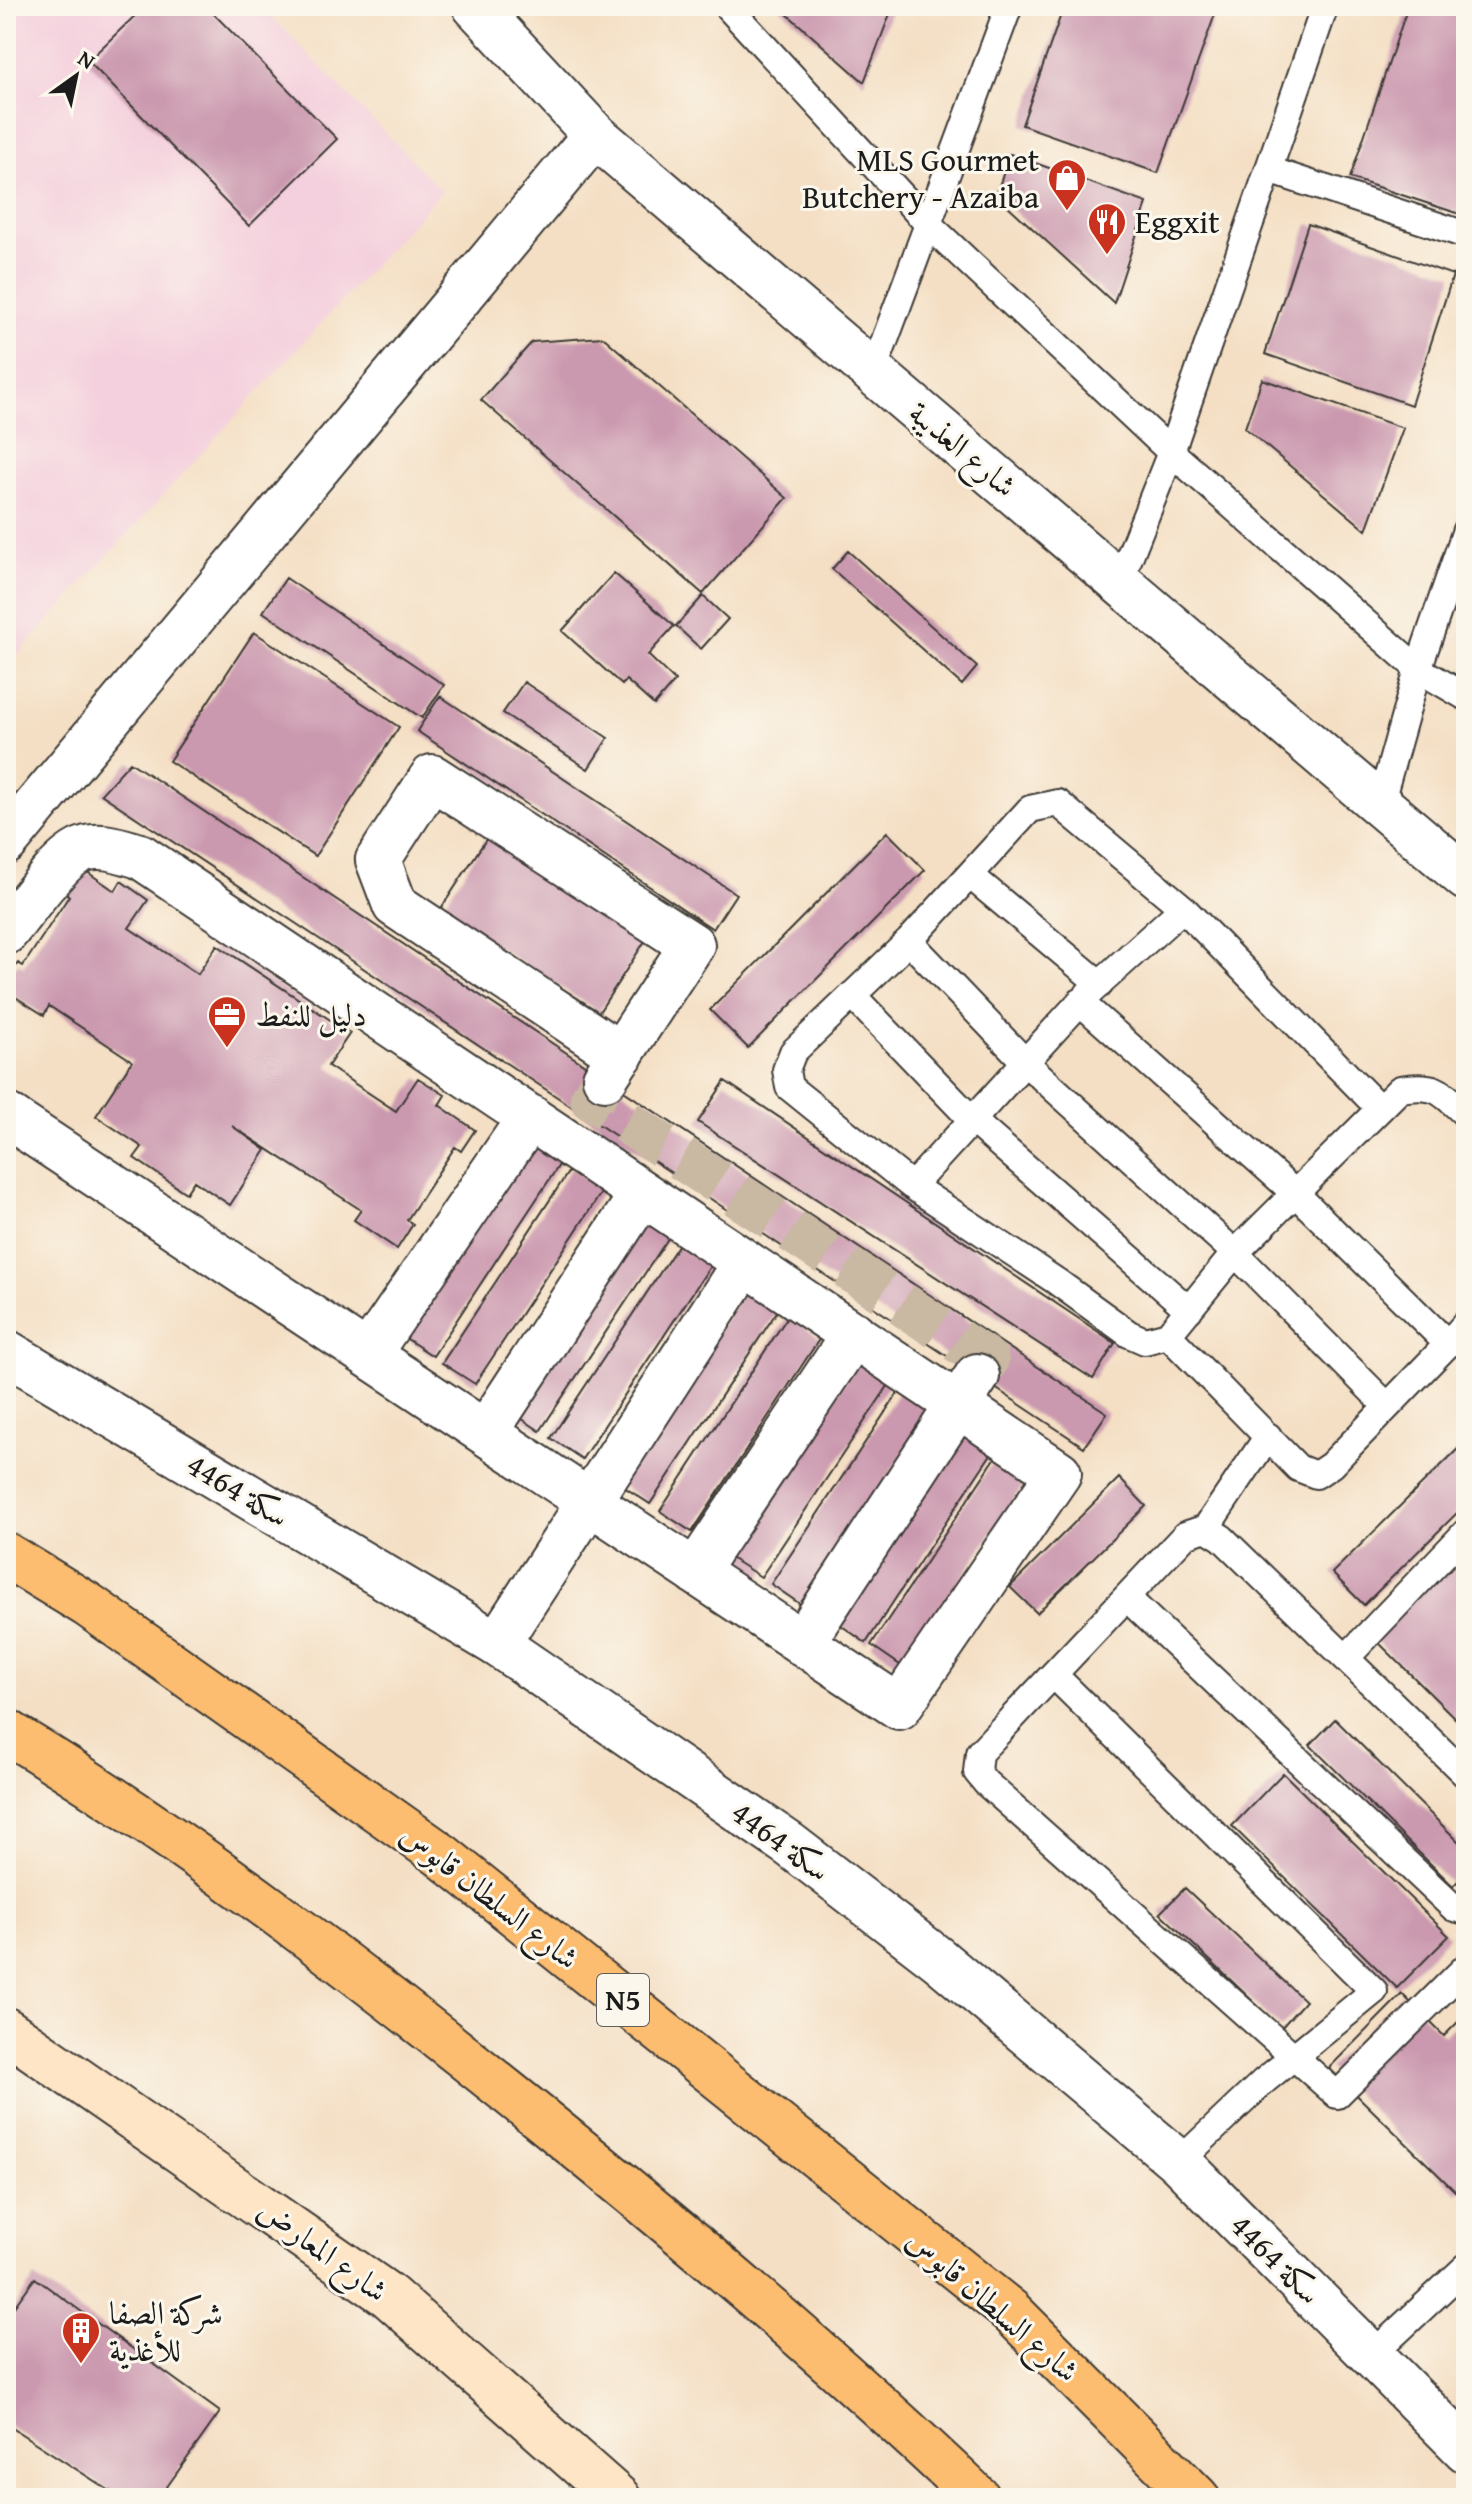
<svg xmlns="http://www.w3.org/2000/svg" width="1472" height="2504" font-family="'Gentium Book Plus',Amiri,serif">
<style>
.built{fill:#f4cfdd}
.building{fill:#cb99af}
.lines{fill:none;stroke-linecap:round;stroke-linejoin:round}
.minor-tunnel{stroke:#c9b8a2;stroke-width:44;stroke-dasharray:44 22;stroke-linecap:butt}
.service-casing{stroke:#3c3935;stroke-width:30}
.minor-casing{stroke:#3c3935;stroke-width:48}
.tertiary-casing{stroke:#3c3935;stroke-width:48}
.secondary-casing{stroke:#3c3935;stroke-width:48}
.trunk-casing{stroke:#3c3935;stroke-width:48}
.service{stroke:#fff;stroke-width:26}
.minor{stroke:#fff;stroke-width:44}
.tertiary{stroke:#fff;stroke-width:44}
.secondary{stroke:#fee5c5;stroke-width:44}
.trunk{stroke:#fcbd6f;stroke-width:44}
.labels{text-anchor:middle;stroke-width:6;stroke-linejoin:round;paint-order:stroke}
.shield{fill:#fbf7ec;stroke:#5f5e5a;stroke-width:2}
.shield-label{font-size:30px;font-weight:bold;fill:#1c1c1c}
.poi-label{font-size:32px;fill:#1c1c1c;stroke:#fbf7ec;text-anchor:start}
.street-label{font-size:32px;fill:#1c1c1c;stroke:#fbf7ec}
</style>
<rect width="100%" height="100%" fill="#fbf7ec"/>
<filter id="ink" filterUnits="userSpaceOnUse"><feTurbulence type="fractalNoise" baseFrequency=".0125" numOctaves="2"/><feDisplacementMap in="SourceGraphic" scale="16" xChannelSelector="R" yChannelSelector="G"/><feConvolveMatrix kernelMatrix="1 2 1 2 8 2 1 2 1" color-interpolation-filters="sRGB"/></filter>
<filter id="wash" filterUnits="userSpaceOnUse"><feTurbulence type="fractalNoise" baseFrequency=".006" numOctaves="4" result="noise"/><feDisplacementMap in="SourceGraphic" scale="32" xChannelSelector="R" yChannelSelector="G"/><feGaussianBlur stdDeviation="1.8" result="paint"/><feColorMatrix in="noise" values="0 0 0 0 0 0 0 0 0 0 0 0 0 0 0 0 0 1.4 0 .05"/><feComposite in="paint" operator="in"/></filter>
<g filter="url(#wash)">
<rect width="100%" height="100%" fill="#f4dfc4"/>
<path class="built" d="M 6,6 L 261,6 L 442,191 L 6,667 Z"/>
<g id="blocks">
<path class="building" d="M 145,6 L 206,6 L 337,139 L 249,226 L 88,61 Z
M 778,6 L 893,6 L 864,82 Z
M 1064,6 L 1218,6 L 1158,173 L 1022,125 Z
M 1408,6 L 1466,6 L 1466,216 L 1350,178 Z
M 1010,154 L 1147,203 L 1114,303 L 996,195 Z
M 1308,224 L 1453,275 L 1411,405 L 1265,354 Z
M 603,337 L 787,498 L 703,594 L 481,400 L 532,342 Z
M 1262,379 L 1403,428 L 1366,530 L 1245,428 Z
M 848,551 L 977,667 L 962,685 L 832,569 Z
M 614,573 L 674,626 L 648,655 L 675,681 L 654,705 L 626,680 L 622,685 L 562,631 Z
M 286,578 L 444,685 L 422,718 L 263,612 Z
M 703,596 L 728,619 L 701,649 L 676,626 Z
M 254,632 L 399,727 L 315,856 L 169,761 Z
M 524,682 L 608,738 L 588,769 L 503,713 Z
M 440,696 L 736,894 L 713,929 L 417,731 Z
M 130,762 L 1107,1413 L 1084,1447 L 101,794 Z
M 887,832 L 925,870 L 748,1048 L 710,1010 Z
M 487,838 L 645,941 L 599,1012 L 440,910 Z
M 80,867 L 115,891 L 121,881 L 148,900 L 129,928 L 198,974 L 217,945 L 350,1033 L 328,1066 L 396,1111 L 418,1078 L 445,1095 L 439,1105 L 475,1130 L 461,1151 L 455,1147 L 407,1220 L 413,1224 L 397,1249 L 354,1220 L 361,1210 L 232,1126 L 266,1150 L 230,1205 L 194,1181 L 186,1193 L 134,1158 L 142,1147 L 96,1116 L 132,1061 L 49,1006 L 44,1015 L 6,991 L 6,980 L 18,963 L 23,966 L 69,896 L 65,892 Z
M 725,1081 L 1115,1343 L 1093,1379 L 698,1122 Z
M 529,1140 L 561,1162 L 433,1356 L 401,1335 Z
M 571,1168 L 603,1190 L 475,1384 L 442,1363 Z
M 637,1216 L 669,1237 L 540,1431 L 509,1410 Z
M 679,1244 L 711,1265 L 582,1459 L 551,1438 Z
M 746,1288 L 778,1310 L 650,1504 L 618,1483 Z
M 788,1316 L 820,1338 L 692,1532 L 660,1511 Z
M 858,1362 L 890,1383 L 761,1577 L 729,1557 Z
M 900,1390 L 931,1411 L 803,1606 L 771,1584 Z
M 963,1427 L 995,1448 L 866,1643 L 835,1621 Z
M 1466,1441 L 1466,1504 L 1364,1605 L 1332,1573 Z
M 1000,1451 L 1032,1472 L 903,1667 L 871,1645 Z
M 1119,1478 L 1146,1506 L 1037,1613 L 1010,1587 Z
M 1466,1545 L 1466,1729 L 1374,1638 Z
M 1335,1719 L 1466,1849 L 1466,1873 L 1453,1886 L 1310,1745 Z
M 1283,1773 L 1449,1936 L 1397,1988 L 1232,1826 Z
M 1185,1888 L 1305,2001 L 1281,2028 L 1160,1913 Z
M 1402,1994 L 1444,2036 L 1466,2014 L 1466,2186 L 1458,2194 L 1329,2068 Z
M 35,2278 L 220,2412 L 159,2498 L 121,2498 L 6,2424 L 6,2318 Z"/>
</g>
</g>
<g filter="url(#ink)">
<use href="#blocks" fill-opacity="0" stroke="#3c3935" stroke-width="2"/>
<g class="lines">
<path class="minor-tunnel" d="M 605,1078 L 592,1099 L 987,1360 L 977,1376"/>
<defs>
<path id="service" d="M 727,6 L 928,224 L 1171,452 L 1418,669 L 1466,697
M 1269,170 L 1466,235
M 873,372 L 1009,6
M 1119,583 L 1171,452 L 1325,6
M 1380,805 L 1418,669 L 1466,530
M 971,876 L 1100,984
M 909,941 L 1027,1064 L 1235,1253 L 1387,1406
M 1088,994 L 1183,908
M 852,995 L 973,1121 L 1189,1310
M 912,1186 L 789,1087 L 786,1070 L 793,1052 L 909,941 L 1030,809 L 1058,803 L 1183,908 L 1380,1109
M 1168,1335 L 1298,1468 L 1316,1475 L 1331,1465 L 1448,1344 L 1296,1194 L 1080,1002 L 912,1186 L 1056,1281 L 1129,1334 L 1145,1341 L 1168,1335 L 1235,1253 L 1400,1089 C 1436,1083 1441,1091 1466,1115
M 1448,1344 L 1466,1323
M 1206,1528 L 1268,1436
M 1127,1598 L 1454,1908 L 1466,1911
M 1346,1658 L 1466,1532
M 1054,1675 L 1374,1991 L 1264,2081 L 1179,2162
M 1466,1775 L 1222,1538 L 1206,1528 L 1185,1535 L 979,1753 L 977,1772 L 986,1783 L 1337,2095 L 1466,1967
M 1372,2355 L 1466,2267"/>
<path id="minor" d="M 6,842 L 595,135
M 6,932 C 24,911 59,857 84,849 C 102,843 122,851 140,856 L 1059,1473 L 899,1707 L 6,1115
M 605,1078 L 692,945 L 432,777 L 378,860 L 395,905 L 621,1055
M 369,1353 L 530,1117
M 486,1432 L 642,1194
M 695,1572 L 854,1334
M 802,1643 L 977,1376
M 497,1644 L 745,1262"/>
<path id="tertiary" d="M 475,6 L 595,135 L 1466,878
M 6,1352 L 497,1644 L 790,1845 L 938,1959 L 1179,2162 L 1466,2450"/>
<path id="secondary" d="M 6,2030 L 389,2296 L 618,2498"/>
<path id="trunk" d="M 6,1555 L 88,1605 L 441,1855 L 1010,2311 L 1197,2498
M 6,1731 C 194,1845 369,1980 540,2118 C 690,2239 839,2365 978,2498"/>
</defs>
<use href="#service" class="service-casing"/>
<use href="#minor" class="minor-casing"/>
<use href="#tertiary" class="tertiary-casing"/>
<use href="#secondary" class="secondary-casing"/>
<use href="#trunk" class="trunk-casing"/>
<use href="#service" class="service"/>
<use href="#minor" class="minor"/>
<use href="#tertiary" class="tertiary"/>
<use href="#secondary" class="secondary"/>
<use href="#trunk" class="trunk"/>
</g>
</g>
<defs>
<symbol id="shop-pin" viewBox="-11 -11 22 30"><path d="M0 17L-7.5 6A9.5 9.5 0 1 1 7.5 6Z" fill="#c8321e" stroke="#fbf7ec"/><path d="M-5-2.5h2.3a2.7 3.5 0 0 1 5.4 0H5L5.5 6h-11ZM-1.5-2.5h3a1.5 2.3 0 0 0-3 0Z" fill="#fff"/></symbol>
<symbol id="restaurant-pin" viewBox="-11 -11 22 30"><path d="M0 17L-7.5 6A9.5 9.5 0 1 1 7.5 6Z" fill="#c8321e" stroke="#fbf7ec"/><path d="M-5-6h1v4h1v-4h1v4h1v-4h1v5L-1.5 .5V6h-2V.5L-5-1ZM5-6V6H3V1.5H1.5Q1.5-4 5-6Z" fill="#fff"/></symbol>
<symbol id="office-pin" viewBox="-11 -11 22 30"><path d="M0 17L-7.5 6A9.5 9.5 0 1 1 7.5 6Z" fill="#c8321e" stroke="#fbf7ec"/><path d="M-6-3h4V-5.5h4V-3h4V5H-6ZM-1-4.5V-3h2v-1.5ZM-6 0V1H6V0Z" fill="#fff"/></symbol>
<symbol id="building-pin" viewBox="-11 -11 22 30"><path d="M0 17L-7.5 6A9.5 9.5 0 1 1 7.5 6Z" fill="#c8321e" stroke="#fbf7ec"/><path d="M-4-6H4V6H1V3H-1V6H-4ZM-2.5-4.3h1.7v1.8h-1.7ZM.8-4.3h1.7v1.8H.8ZM-2.5-1h1.7V.8h-1.7ZM.8-1h1.7V.8H.8Z" fill="#fff"/></symbol>
</defs>
<g fill-rule="evenodd">
<use href="#shop-pin" x="1045" y="156" width="44" height="60"/>
<use href="#restaurant-pin" x="1085" y="200" width="44" height="60"/>
<use href="#office-pin" x="205" y="993" width="44" height="60"/>
<use href="#building-pin" x="59" y="2309" width="44" height="60"/>
</g>
<g class="labels">
<rect class="shield" x="597" y="1974" width="52" height="52" rx="6"/>
<g class="shield-label">
<text x="623" y="2010">N5</text>
</g>
<g class="poi-label">
<text x="1039" y="171" text-anchor="end">MLS Gourmet<tspan x="1039" dy="37">Butchery - Azaiba</tspan></text>
<text x="1135" y="233">Eggxit</text>
<text x="255" y="1026">دليل للنفط</text>
<text x="109" y="2324">شركة الصفا<tspan x="109" dy="37">للأغذية</tspan></text>
</g>
<g class="street-label">
<text transform="translate(963 449) rotate(40)" y="11">شارع العذيبة</text>
<text transform="translate(238 1490) rotate(31)" y="11">سكة 4464</text>
<text transform="translate(781 1841) rotate(36)" y="11">سكة 4464</text>
<text transform="translate(490 1896) rotate(38)" y="11">شارع السلطان قابوس</text>
<text transform="translate(323 2250) rotate(36)" y="11">شارع المعارض</text>
<text transform="translate(1276 2259) rotate(45)" y="11">سكة 4464</text>
<text transform="translate(993 2305) rotate(41)" y="11">شارع السلطان قابوس</text>
</g>
</g>
<rect width="1472" height="2504" fill="none" stroke="#fbf7ec" stroke-width="32"/>
<g transform="translate(76 76) rotate(33)" stroke="#fbf7ec" stroke-width="6" paint-order="stroke">
<path d="M0-6L14 30L0 20L-14 30Z" fill="#1c1c1c"/>
<text y="-12" font-size="22" font-weight="bold" text-anchor="middle" fill="#1c1c1c">N</text>
</g>
</svg>
